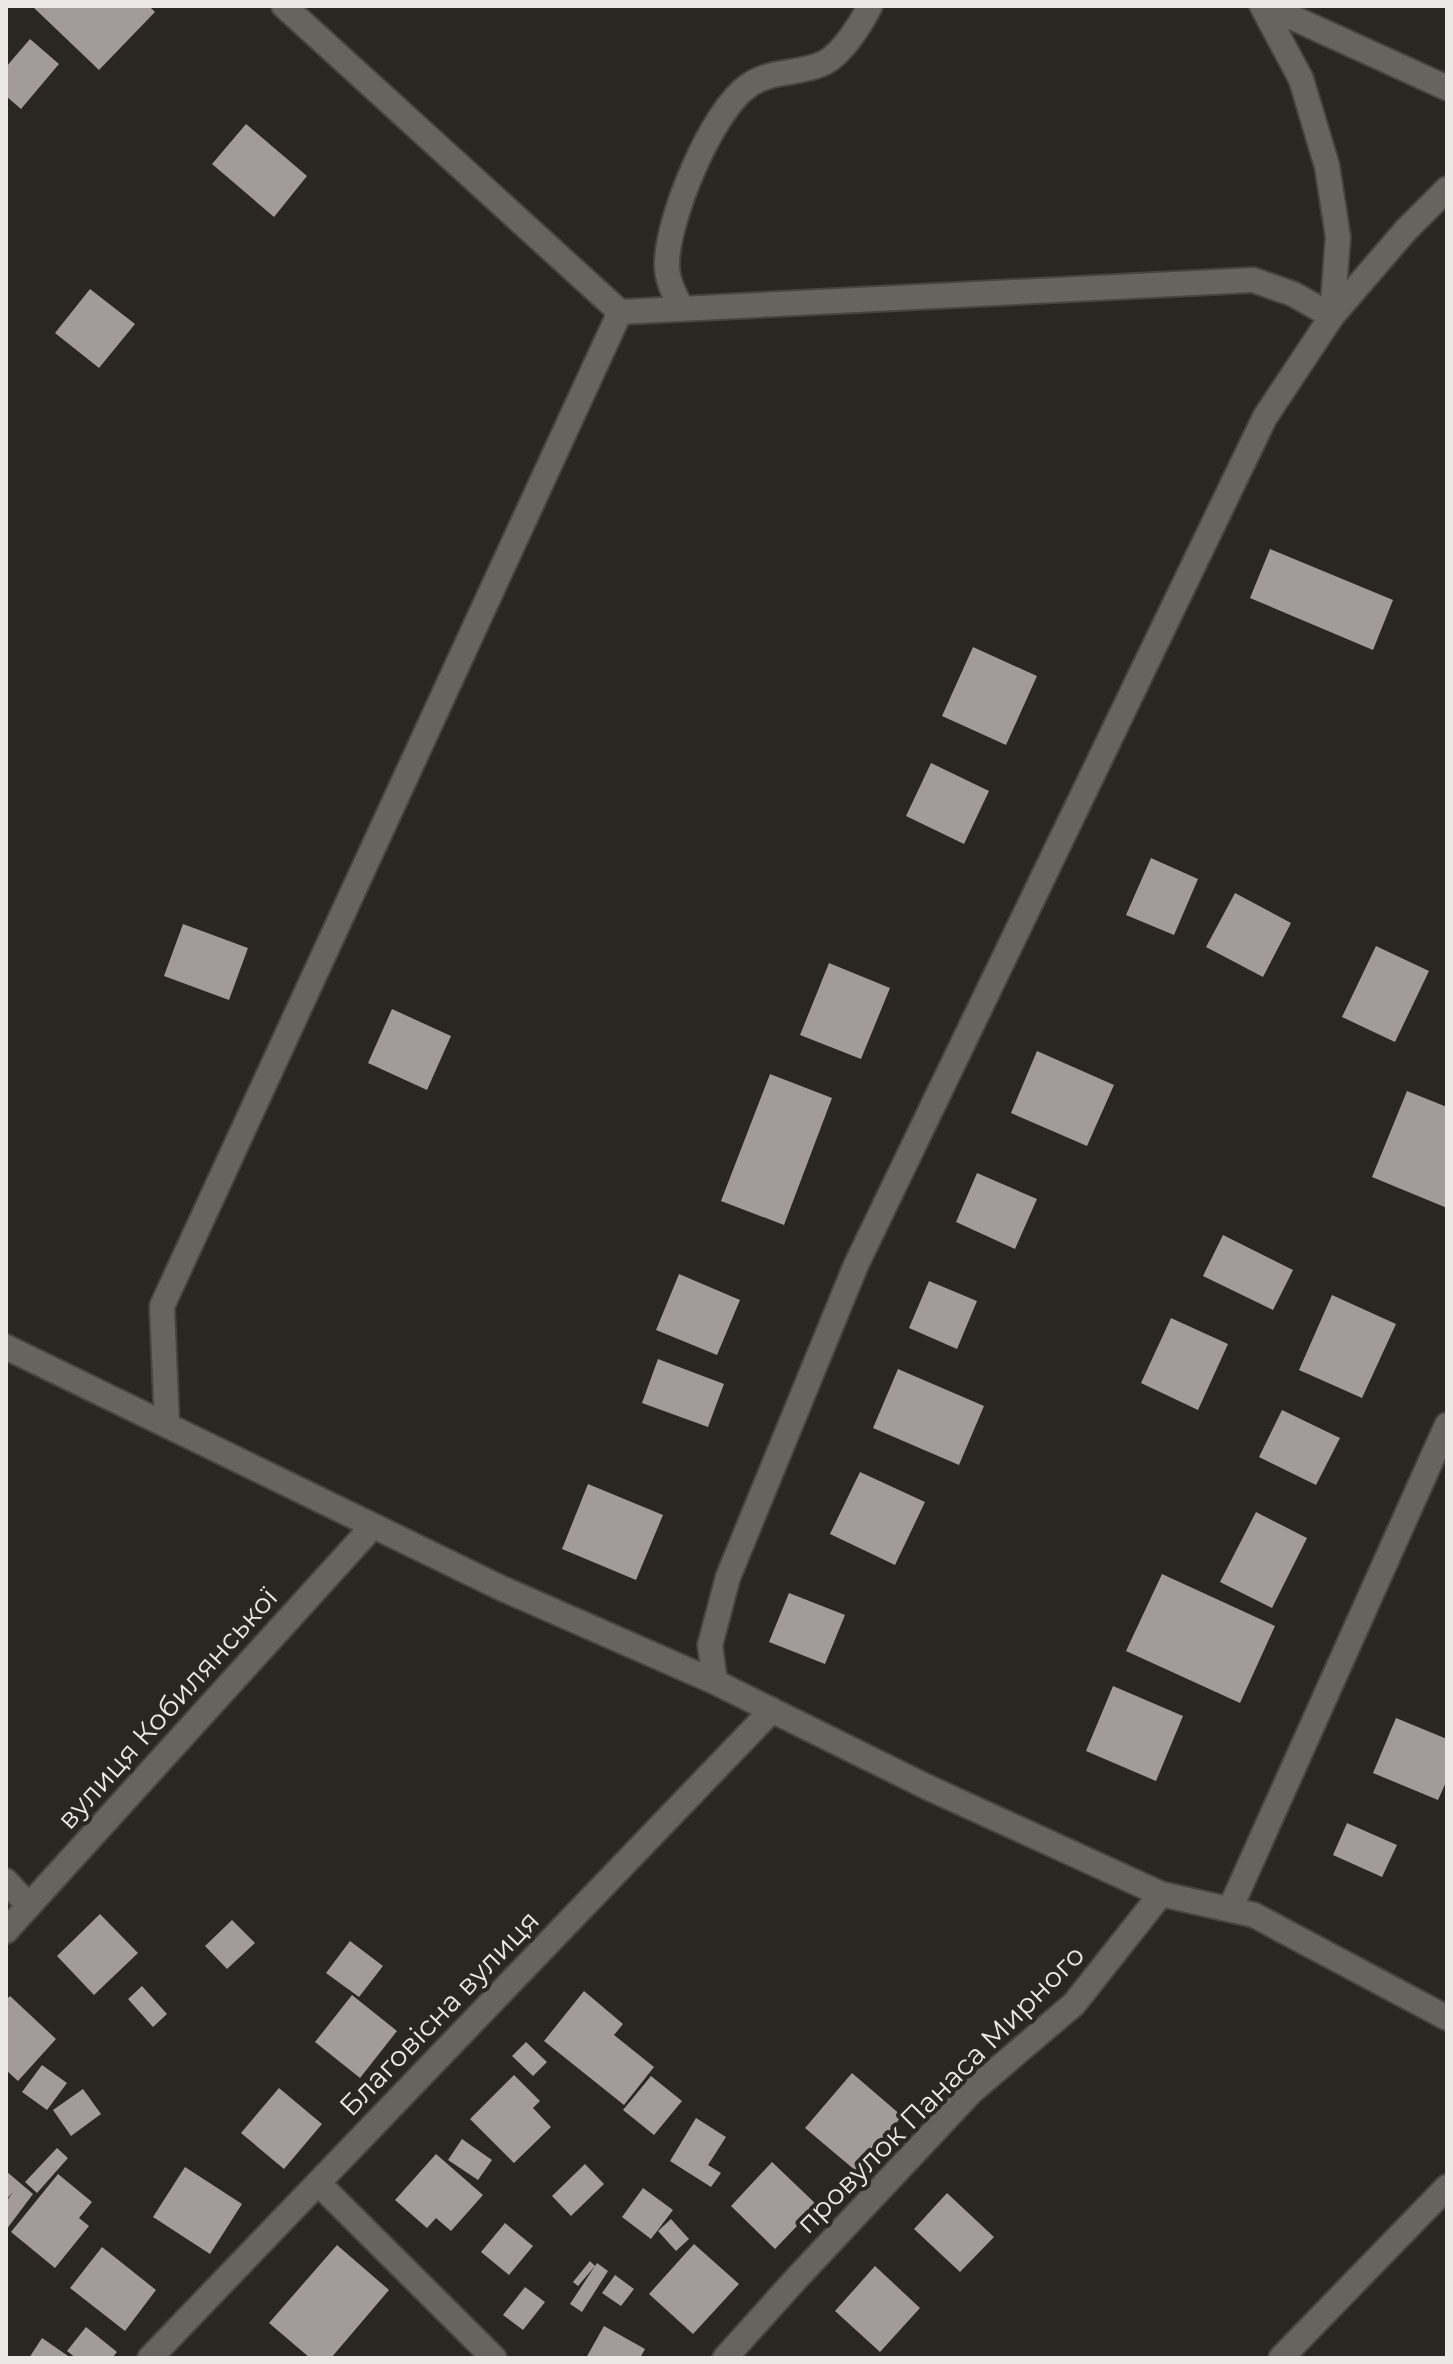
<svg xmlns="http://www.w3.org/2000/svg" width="1453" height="2364" font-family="Montserrat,sans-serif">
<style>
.building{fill:#a29b99}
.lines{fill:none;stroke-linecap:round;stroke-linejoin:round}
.minor-casing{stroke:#464340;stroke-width:28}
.minor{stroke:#67635e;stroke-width:24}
.labels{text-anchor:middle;stroke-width:8;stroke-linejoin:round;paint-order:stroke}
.street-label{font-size:28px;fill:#ebe8e6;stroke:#2a2622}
</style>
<rect width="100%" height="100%" fill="#2a2622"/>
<path class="building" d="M 32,6 L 149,6 L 155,12 L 99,70 Z
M 30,39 L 59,64 L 21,109 L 6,96 L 6,67 Z
M 246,124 L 307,176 L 274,217 L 212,164 Z
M 90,289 L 135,324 L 99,368 L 55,333 Z
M 1270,549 L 1393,600 L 1373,650 L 1250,598 Z
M 973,647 L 1037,676 L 1006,745 L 942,716 Z
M 931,763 L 989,791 L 964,844 L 906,816 Z
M 1151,858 L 1198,879 L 1174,935 L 1126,915 Z
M 1235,893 L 1291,923 L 1263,977 L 1206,947 Z
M 183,924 L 248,948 L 229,1000 L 164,976 Z
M 1376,946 L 1429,971 L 1395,1042 L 1342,1017 Z
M 829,963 L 890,988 L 861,1059 L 800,1035 Z
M 392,1009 L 451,1036 L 427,1090 L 368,1063 Z
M 1037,1051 L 1114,1085 L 1087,1146 L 1011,1113 Z
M 770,1074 L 832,1098 L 784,1225 L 721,1201 Z
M 1407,1091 L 1447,1107 L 1447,1208 L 1372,1177 Z
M 977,1173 L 1037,1199 L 1015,1249 L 956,1222 Z
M 1223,1235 L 1293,1270 L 1273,1310 L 1203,1276 Z
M 679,1274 L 740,1300 L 717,1355 L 656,1330 Z
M 929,1281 L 977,1301 L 957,1349 L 909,1328 Z
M 1332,1295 L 1396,1324 L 1362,1398 L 1299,1370 Z
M 1171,1318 L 1228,1344 L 1198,1410 L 1141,1383 Z
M 658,1359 L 724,1384 L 708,1427 L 642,1403 Z
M 898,1369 L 984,1406 L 959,1465 L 873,1428 Z
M 1282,1410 L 1340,1438 L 1316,1485 L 1259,1457 Z
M 860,1472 L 925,1502 L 895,1565 L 830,1534 Z
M 588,1484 L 663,1515 L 636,1580 L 562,1549 Z
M 1256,1512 L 1307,1538 L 1272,1608 L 1220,1582 Z
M 1162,1574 L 1275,1626 L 1240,1703 L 1126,1651 Z
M 789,1593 L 845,1615 L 825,1664 L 769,1642 Z
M 1113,1686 L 1183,1716 L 1156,1781 L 1086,1751 Z
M 1396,1718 L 1447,1739 L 1447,1780 L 1438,1800 L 1373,1773 Z
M 1347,1823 L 1397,1845 L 1382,1877 L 1333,1855 Z
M 100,1914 L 138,1953 L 94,1995 L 57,1956 Z
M 232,1920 L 255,1943 L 227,1969 L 205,1946 Z
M 350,1941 L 383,1966 L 359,1997 L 326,1973 Z
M 142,1986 L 167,2014 L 153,2027 L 128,1999 Z
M 584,1991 L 623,2024 L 614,2035 L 654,2067 L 624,2105 L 544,2041 Z
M 352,1995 L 397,2031 L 360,2078 L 315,2042 Z
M 10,1996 L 56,2039 L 18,2081 L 6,2070 L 6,2000 Z
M 526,2042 L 547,2062 L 533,2076 L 512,2056 Z
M 42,2065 L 67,2083 L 47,2110 L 22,2092 Z
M 852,2073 L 902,2116 L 856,2171 L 805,2128 Z
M 514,2075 L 540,2101 L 533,2108 L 551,2127 L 514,2163 L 470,2119 Z
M 651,2076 L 682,2101 L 654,2135 L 623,2110 Z
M 279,2088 L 322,2124 L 284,2169 L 241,2133 Z
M 83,2089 L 101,2114 L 71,2136 L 53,2110 Z
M 696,2118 L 726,2137 L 708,2165 L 721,2173 L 711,2187 L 670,2161 Z
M 462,2139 L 492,2160 L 478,2180 L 448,2160 Z
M 57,2148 L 68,2158 L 37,2193 L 25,2182 Z
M 436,2154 L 483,2195 L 451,2231 L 436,2218 L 427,2228 L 395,2200 Z
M 772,2162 L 817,2205 L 775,2249 L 731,2206 Z
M 585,2164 L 604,2184 L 571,2216 L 552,2196 Z
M 185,2167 L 242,2204 L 210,2254 L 153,2217 Z
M 6,2171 L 33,2194 L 6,2230 L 6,2202 L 13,2192 L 6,2200 Z
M 58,2174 L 92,2202 L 79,2218 L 89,2226 L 55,2268 L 11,2232 Z
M 643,2188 L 673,2210 L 651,2239 L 622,2217 Z
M 947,2193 L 994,2237 L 960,2272 L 914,2229 Z
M 671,2219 L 689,2239 L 676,2251 L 658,2231 Z
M 505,2223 L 533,2246 L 509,2275 L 481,2252 Z
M 694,2244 L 739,2284 L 693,2334 L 649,2294 Z
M 337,2245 L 389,2290 L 331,2358 L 310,2358 L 269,2323 Z
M 102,2247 L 156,2290 L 125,2331 L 70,2288 Z
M 590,2261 L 595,2266 L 578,2286 L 573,2282 Z
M 597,2263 L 608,2271 L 582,2312 L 570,2304 Z
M 875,2266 L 920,2308 L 880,2352 L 835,2311 Z
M 615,2275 L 634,2289 L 621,2306 L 602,2293 Z
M 525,2287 L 545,2302 L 523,2330 L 503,2315 Z
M 604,2326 L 645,2349 L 640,2358 L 586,2358 Z
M 86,2327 L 117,2352 L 112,2358 L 76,2358 L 67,2351 Z
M 42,2338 L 71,2358 L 29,2358 Z"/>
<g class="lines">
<defs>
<path id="minor" d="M 284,6 L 620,312 L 1253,280 L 1293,294 L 1332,316
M 1262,6 L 1301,79 L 1327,166 L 1338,237 L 1332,316
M 1267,6 L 1447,88
M 682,309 C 674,294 666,279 667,262 C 668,218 711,112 748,86 C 771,69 799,75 824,63 C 842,54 861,24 870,6
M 6,1347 L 501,1588 L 715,1682 L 927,1787 L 1161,1894 L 1254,1915 L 1447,2018
M 167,1425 L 162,1306 L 620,312
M 715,1682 L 710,1645 L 728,1577 L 856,1265 L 1265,417 L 1332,316 L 1406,230 L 1447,189
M 6,1881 L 29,1906
M 1230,1909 L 1447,1425
M 6,1931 L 373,1526
M 318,2183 L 494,2358
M 150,2358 L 772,1710
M 725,2358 L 796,2279 L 972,2091 L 1074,2004 L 1161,1894
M 1281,2358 L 1447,2187"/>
</defs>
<use href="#minor" class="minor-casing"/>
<use href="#minor" class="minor"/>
</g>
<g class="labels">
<g class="street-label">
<text transform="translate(167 1708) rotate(-48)" y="10">вулиця Кобилянської</text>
<text transform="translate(439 2013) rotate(-46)" y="10">Благовісна вулиця</text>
<text transform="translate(940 2089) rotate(-45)" y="10">провулок Панаса Мирного</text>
</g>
</g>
<rect width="1453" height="2364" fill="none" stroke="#ebe8e6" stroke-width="16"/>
</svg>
